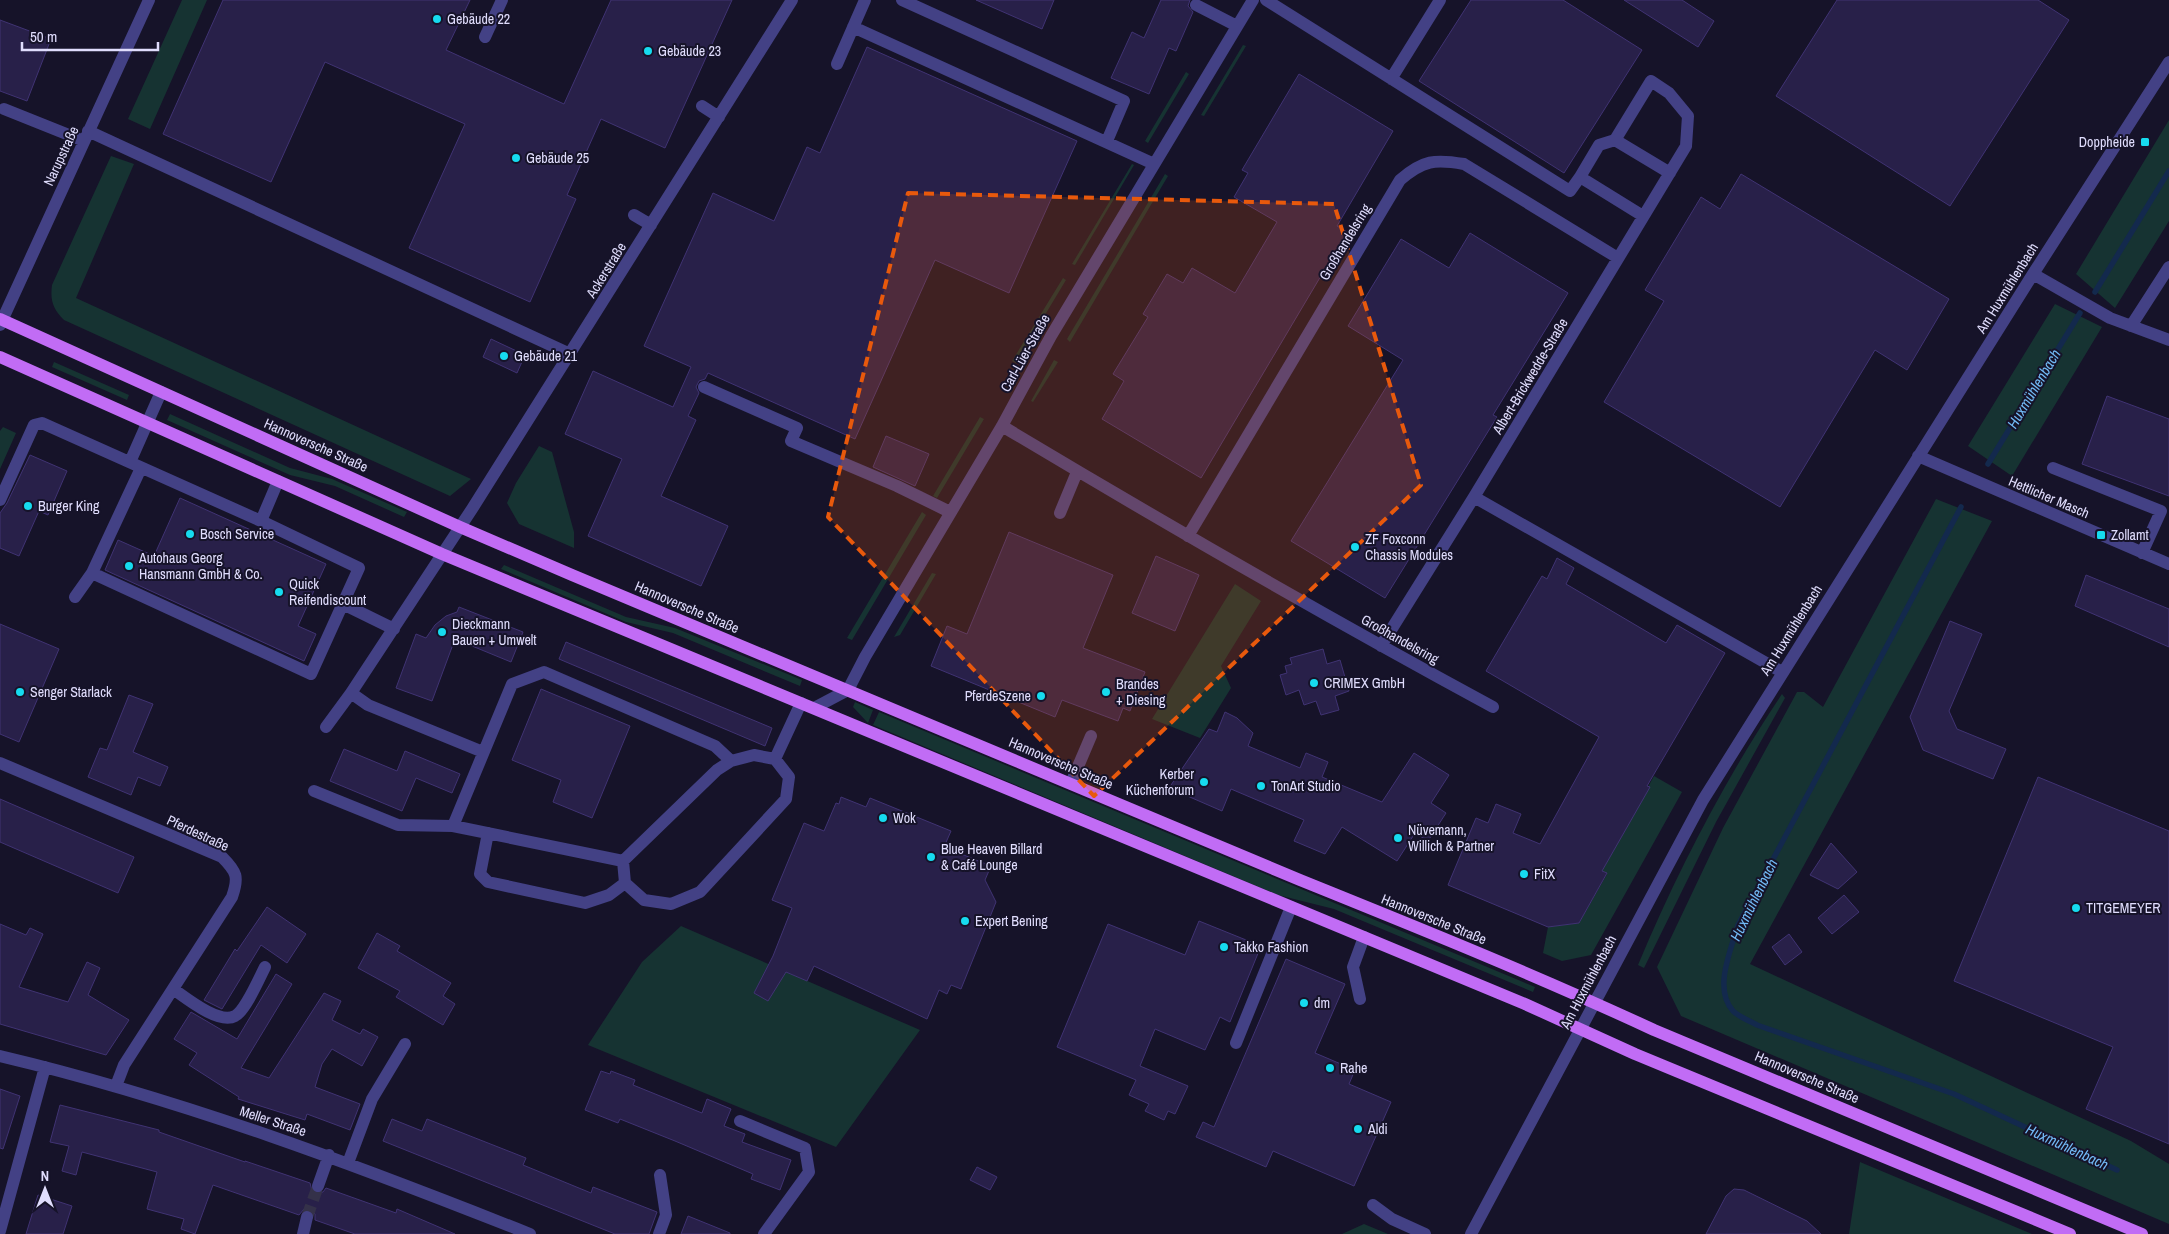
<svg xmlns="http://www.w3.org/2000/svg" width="2169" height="1234" font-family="'Archivo Narrow',sans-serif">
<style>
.green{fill:#163332}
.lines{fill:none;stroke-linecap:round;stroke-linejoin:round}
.stream{stroke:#13294d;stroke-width:5.5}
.building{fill:#282049;stroke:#403373}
.minor-tunnel{stroke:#343149;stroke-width:12;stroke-dasharray:12 6;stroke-linecap:butt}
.minor{stroke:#434185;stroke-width:12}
.major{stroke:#c16cf5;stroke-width:12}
.marked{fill:#e8590c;fill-opacity:0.2;stroke:#e8590c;stroke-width:4;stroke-dasharray:10 6;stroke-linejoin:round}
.poi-dot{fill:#16dbef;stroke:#161329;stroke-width:2}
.labels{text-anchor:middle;stroke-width:4;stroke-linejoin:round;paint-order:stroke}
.poi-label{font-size:14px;fill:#e0ddfd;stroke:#161329;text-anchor:start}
.street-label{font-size:14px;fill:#e0ddfd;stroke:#161329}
.water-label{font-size:15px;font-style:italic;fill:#72baf6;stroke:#161329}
</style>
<rect width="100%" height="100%" fill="#161329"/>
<path class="green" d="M 182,0 L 207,0 L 150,129 L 128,119 Z
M 1243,45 L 1246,46 L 1204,116 L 1201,115 Z
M 1186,72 L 1189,74 L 1148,143 L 1145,141 Z
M 2169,120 L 2169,221 L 2115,308 L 2076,274 Z
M 111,156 L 134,164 L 76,298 L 471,479 L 450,496 L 64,320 C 53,309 50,301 52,285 Z
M 1132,164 L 1134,165 L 1075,265 L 1072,264 Z
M 1165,174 L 1168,176 L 1070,342 L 1067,339 Z
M 1063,278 L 1066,280 L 1016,363 L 1012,361 Z
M 2055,304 L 2102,327 L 2012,476 L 1968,446 Z
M 1054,360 L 1058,362 L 1033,402 L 1031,401 Z
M 54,362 L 129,395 L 127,400 L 52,367 Z
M 170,414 L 290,468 L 332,479 L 407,512 L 404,517 L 335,486 L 290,475 L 167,420 Z
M 980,417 L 984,419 L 937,498 L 933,496 Z
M 3,427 L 16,433 L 0,469 L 0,431 Z
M 539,446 L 552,452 L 574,532 L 574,548 L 519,524 L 507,503 L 516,483 Z
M 1936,499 L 1992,521 L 1750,964 L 2131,1141 L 2169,1164 L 2169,1224 L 1681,1016 L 1657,967 L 1723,828 L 1797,692 L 1804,692 L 1823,707 Z
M 922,512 L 926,515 L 852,640 L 847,638 Z
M 504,565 L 626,617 L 675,628 L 802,680 L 800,686 L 673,633 L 626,622 L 501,569 Z
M 932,573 L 936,574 L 900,635 L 894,637 Z
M 1235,584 L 1261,601 L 1221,666 L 1231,688 L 1200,738 L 1152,719 Z
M 1782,694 L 1785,698 L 1716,822 L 1644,968 L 1638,965 C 1677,872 1725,779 1782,694 Z
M 855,702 L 873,710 L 868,723 L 853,707 Z
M 879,712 L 1535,987 L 1533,992 L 1334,909 L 1278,895 L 873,725 Z
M 1654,776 L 1682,792 L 1591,955 L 1562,961 L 1543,953 L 1548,927 L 1579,923 L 1607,874 L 1602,871 Z
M 681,926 L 920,1030 L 836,1147 L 588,1045 L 642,962 Z
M 1860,1162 L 2032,1234 L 2033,1234 L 1849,1234 Z
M 1364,1224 L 1388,1234 L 1342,1234 Z"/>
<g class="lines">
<path class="stream" d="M 2095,292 L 2169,171
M 1988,464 L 2080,313
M 1961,507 L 1738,925 C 1731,950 1713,989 1733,1011 C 1739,1017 1750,1021 1757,1025 L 1954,1094 L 2117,1170"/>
</g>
<path class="building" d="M 223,0 L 470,0 L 446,50 L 564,104 L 611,0 L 732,0 L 665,148 L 601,119 L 567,195 L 576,199 L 530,302 L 409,248 L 465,124 L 325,62 L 271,182 L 163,134 Z
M 976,0 L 1054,0 L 1042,29 Z
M 1161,0 L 1190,0 L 1188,6 L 1193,12 L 1176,51 L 1169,48 L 1149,94 L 1111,78 L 1132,32 L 1144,38 Z
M 1471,0 L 1563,0 L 1642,50 L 1564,173 L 1419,81 Z
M 1624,0 L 1682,0 L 1714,21 L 1698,47 Z
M 1837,0 L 2038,0 L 2069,20 L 1950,206 L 1776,96 Z
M 0,20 L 51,39 L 27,101 L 0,91 Z
M 867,47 L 1077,141 L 1009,293 L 935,260 L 855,439 L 708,373 L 705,379 L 699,381 L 696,387 L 699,393 L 688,416 L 696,420 L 661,496 L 728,526 L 701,586 L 588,536 L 622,459 L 565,434 L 593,371 L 673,407 L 691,367 L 644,346 L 713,193 L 774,221 L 807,147 L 820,153 Z
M 1299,74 L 1393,131 L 1337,226 L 1347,232 L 1201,478 L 1102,419 L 1124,381 L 1113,374 L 1148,317 L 1143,314 L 1167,274 L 1183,283 L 1192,268 L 1235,293 L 1277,222 L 1234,197 L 1248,173 L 1242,170 Z
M 1741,174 L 1949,299 L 1907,370 L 1875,350 L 1780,507 L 1604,402 L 1664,301 L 1645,290 L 1701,197 L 1720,209 Z
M 1470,233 L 1568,293 L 1493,415 L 1497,417 L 1385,598 L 1291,541 L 1403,360 L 1348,326 L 1401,239 L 1449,268 Z
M 491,339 L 525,355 L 517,373 L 483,357 Z
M 2107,396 L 2169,419 L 2169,496 L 2082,464 Z
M 886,436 L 929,454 L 915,486 L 873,467 Z
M 30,455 L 67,471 L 48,515 L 39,511 L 19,556 L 0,548 L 0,513 L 7,503 Z
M 180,498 L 326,564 L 298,626 L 316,634 L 304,661 L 105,570 L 118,540 L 154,556 Z
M 1009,532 L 1113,575 L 1083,648 L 1145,672 L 1130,711 L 1123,708 L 1118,721 L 1062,700 L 1055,717 L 931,666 L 947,626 L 967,634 Z
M 1156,556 L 1199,575 L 1175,631 L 1132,613 Z
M 1557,558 L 1574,568 L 1566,584 L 1666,643 L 1677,625 L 1725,653 L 1647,786 L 1650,787 L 1602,871 L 1607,873 L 1579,923 L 1548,927 L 1448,885 L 1476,818 L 1488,823 L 1496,804 L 1521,814 L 1513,833 L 1540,844 L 1599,737 L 1486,671 L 1542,576 L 1547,579 Z
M 2086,575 L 2169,609 L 2169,647 L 2075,606 Z
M 459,607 L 523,632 L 511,662 L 455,639 L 432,701 L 396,688 L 416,634 L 426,638 L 435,625 L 446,616 L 457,612 Z
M 1950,621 L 1982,634 L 1949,711 L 1957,729 L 2006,749 L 1993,779 L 1923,750 L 1910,717 Z
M 0,624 L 59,649 L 19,742 L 0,734 Z
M 566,642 L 772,728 L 765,746 L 559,659 Z
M 1323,649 L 1327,664 L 1340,660 L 1349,691 L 1335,696 L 1339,710 L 1321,715 L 1316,701 L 1304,705 L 1299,690 L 1286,695 L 1280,675 L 1287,673 L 1285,666 L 1292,664 L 1290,658 Z
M 541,689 L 630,726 L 592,818 L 553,802 L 561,780 L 512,760 Z
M 129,695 L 153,704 L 133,752 L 168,767 L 160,786 L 138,777 L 131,795 L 88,777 L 100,748 L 107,750 Z
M 1225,712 L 1237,718 L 1253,733 L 1248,746 L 1300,768 L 1306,753 L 1328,762 L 1322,777 L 1382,802 L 1414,753 L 1449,775 L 1431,803 L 1446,813 L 1428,841 L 1415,833 L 1397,861 L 1342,827 L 1325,854 L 1294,841 L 1304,820 L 1231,789 L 1222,811 L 1169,788 L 1209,729 L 1217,732 Z
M 344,749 L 397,771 L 405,751 L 460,774 L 452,793 L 416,778 L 402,811 L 330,781 Z
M 2038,777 L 2169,831 L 2169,1144 L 2086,1109 L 2113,1047 L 1954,981 Z
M 841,797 L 866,807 L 870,798 L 951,831 L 944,847 L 991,866 L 985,880 L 996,902 L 961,989 L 951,985 L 947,994 L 939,990 L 927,1019 L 814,966 L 807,981 L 786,972 L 768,1001 L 754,993 L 773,956 L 792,908 L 772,900 L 804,823 L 824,831 L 836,803 L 839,804 Z
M 0,799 L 134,857 L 118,893 L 0,842 Z
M 1831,843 L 1857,872 L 1838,889 L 1810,875 Z
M 1844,895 L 1859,912 L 1832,934 L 1818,918 Z
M 267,907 L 306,934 L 287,963 L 261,945 L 222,1009 L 204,1000 L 235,949 L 237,951 Z
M 1199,921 L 1261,946 L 1230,1022 L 1220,1017 L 1205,1050 L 1155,1029 L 1140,1066 L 1188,1086 L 1175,1114 L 1168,1111 L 1164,1120 L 1145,1111 L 1149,1104 L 1129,1095 L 1136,1080 L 1057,1047 L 1108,924 L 1185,955 Z
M 0,924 L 26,935 L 30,928 L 43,934 L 19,987 L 68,1002 L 87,962 L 100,968 L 88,995 L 129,1020 L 106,1055 L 0,1024 Z
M 377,933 L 400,946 L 397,951 L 451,983 L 443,996 L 455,1004 L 443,1025 L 396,997 L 400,991 L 358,968 Z
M 1789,934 L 1802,952 L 1785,965 L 1772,947 Z
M 1286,959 L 1345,984 L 1315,1053 L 1355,1070 L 1349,1084 L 1391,1102 L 1354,1186 L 1273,1151 L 1266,1167 L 1196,1137 L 1203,1122 L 1214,1127 Z
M 276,974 L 292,984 L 241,1068 L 269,1078 L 324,993 L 341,1001 L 332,1020 L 360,1034 L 363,1029 L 378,1037 L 362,1066 L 332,1049 L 322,1064 L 315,1087 L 360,1104 L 350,1130 L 307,1114 L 305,1120 L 238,1099 L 239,1097 L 189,1065 L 197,1053 L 174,1039 L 191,1012 L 237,1039 Z
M 601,1071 L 610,1074 L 611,1071 L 635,1080 L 633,1085 L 702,1113 L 707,1099 L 731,1109 L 724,1126 L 745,1134 L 742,1142 L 791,1160 L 780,1190 L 751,1179 L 753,1174 L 675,1141 L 620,1119 L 618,1123 L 585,1110 Z
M 0,1089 L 20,1096 L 3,1149 L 0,1148 Z
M 60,1105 L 159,1130 L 159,1132 L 245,1162 L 245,1161 L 310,1183 L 312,1191 L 316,1194 L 323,1192 L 326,1188 L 396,1213 L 397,1209 L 455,1234 L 355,1234 L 315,1220 L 315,1214 L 309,1209 L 304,1209 L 299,1215 L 213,1185 L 195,1234 L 181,1229 L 184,1219 L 147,1209 L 157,1172 L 82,1152 L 76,1175 L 62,1171 L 69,1146 L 50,1142 Z
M 392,1119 L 422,1131 L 427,1119 L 526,1158 L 523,1165 L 591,1193 L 593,1187 L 657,1212 L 649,1234 L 615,1234 L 383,1141 Z
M 977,1167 L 997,1177 L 990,1190 L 970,1180 Z
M 1734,1189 L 1744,1190 L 1807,1221 L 1821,1234 L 1706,1234 L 1726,1196 Z
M 38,1195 L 72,1206 L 63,1234 L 26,1234 Z
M 688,1216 L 730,1233 L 730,1234 L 681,1234 Z"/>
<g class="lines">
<path class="minor-tunnel" d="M 307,1217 L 318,1186"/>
<path class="minor" d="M 902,0 L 1124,101 L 1107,141
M 1266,0 L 1570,191 L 1580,177 L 1643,216
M 1196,5 L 1237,26
M 853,27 L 1154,164
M 485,37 L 502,0
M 837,64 L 865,0
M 1391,79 L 1440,0
M 702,106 L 719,117
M 4,109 L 84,141
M 88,131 L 570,354
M 1615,140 L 1670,173
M 634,215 L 651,225
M 2033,274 L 2110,318 L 2169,340
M 0,325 L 149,0
M 2131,326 L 2169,267
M 704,387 L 797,428 L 791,441 L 897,486 L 950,512
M 1002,426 C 1164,523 1327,617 1493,707
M 1918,456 L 2169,564
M 130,462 L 161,392
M 2053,468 L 2161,511 L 2142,553
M 1474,497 L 1782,672
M 0,500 L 34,425 L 42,423 L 261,521 L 278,481
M 1060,513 L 1077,472
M 1188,536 L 1400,180 C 1423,160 1435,159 1464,164 L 1618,258
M 92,573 L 311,674 L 359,568 L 261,521
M 75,597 L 92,573 L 141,468
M 343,604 L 394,629
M 1381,646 L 1474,497 L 1686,146 L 1688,116 L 1669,93 L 1651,81 L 1615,140 L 1599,145 L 1580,177
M 351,693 L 368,705 L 483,752
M 814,708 L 848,690 L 865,657 L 1002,426 L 1051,336 L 1253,0
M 326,727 L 351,693 L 472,509 L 792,0
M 754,755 L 775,759 L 789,777 L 786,799 L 700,892 L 671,904 L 644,900 L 625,883 L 623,861 L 717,770 L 731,761 Z
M 775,759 L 801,703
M 0,763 L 222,857 C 237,872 239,877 232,897 L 124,1065 L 116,1086
M 1071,783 L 1091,736
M 314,791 L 398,825 L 453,826 L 623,861
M 453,826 L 512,684 L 544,672 L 715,746 L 731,761
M 488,833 L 480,874 L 488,882 L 585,903 L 609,895 L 625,883
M 173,989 C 186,998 219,1025 235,1016 C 245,1011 259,979 265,967
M 1360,999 L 1353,967 L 1364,937
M 1236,1043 L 1291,907
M 0,1056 C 182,1099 356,1165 530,1234
M 740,1121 L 805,1148 L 809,1172 L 764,1234
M 348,1163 L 372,1099 L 405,1044
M 318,1186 L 329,1155
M 1373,1205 L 1392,1219 L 1425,1234
M 0,1231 L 45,1067
M 303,1234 L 307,1217
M 659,1234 L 666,1215 L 660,1175
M 1471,1234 L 1703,800 L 2033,274 L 2169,62"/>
<path class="major" d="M 0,319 L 460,527 L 572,575 L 1300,880 C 1419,928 1538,976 1654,1030 L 2142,1234
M 0,357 L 442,554 L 1525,1004 L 1635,1054 L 2070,1234"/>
</g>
<path class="marked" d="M 908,193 L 1334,204 L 1421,485 L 1094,796 L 828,517 Z"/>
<g class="poi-dot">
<circle cx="437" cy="19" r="5"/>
<circle cx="648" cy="51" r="5"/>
<rect x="2140" y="137" width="10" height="10" rx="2.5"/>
<circle cx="516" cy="158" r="5"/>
<circle cx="504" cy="356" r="5"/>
<circle cx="28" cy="506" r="5"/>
<circle cx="190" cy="534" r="5"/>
<rect x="2096" y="530" width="10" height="10" rx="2.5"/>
<circle cx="1355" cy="547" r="5"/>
<circle cx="129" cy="566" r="5"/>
<circle cx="279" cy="592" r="5"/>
<circle cx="442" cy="632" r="5"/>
<circle cx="1314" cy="683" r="5"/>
<circle cx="20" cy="692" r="5"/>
<circle cx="1106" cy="692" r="5"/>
<circle cx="1041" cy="696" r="5"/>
<circle cx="1204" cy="782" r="5"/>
<circle cx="1261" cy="786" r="5"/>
<circle cx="883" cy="818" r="5"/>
<circle cx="1398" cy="838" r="5"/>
<circle cx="931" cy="857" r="5"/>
<circle cx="1524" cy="874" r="5"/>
<circle cx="2076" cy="908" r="5"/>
<circle cx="965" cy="921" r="5"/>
<circle cx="1224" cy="947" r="5"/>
<circle cx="1304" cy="1003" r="5"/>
<circle cx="1330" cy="1068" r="5"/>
<circle cx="1358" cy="1129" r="5"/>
</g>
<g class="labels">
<g class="poi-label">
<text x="447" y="24">Gebäude 22</text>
<text x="658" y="56">Gebäude 23</text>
<text x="2135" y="147" text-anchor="end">Doppheide</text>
<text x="526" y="163">Gebäude 25</text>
<text x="514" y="361">Gebäude 21</text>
<text x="38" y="511">Burger King</text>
<text x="200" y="539">Bosch Service</text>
<text x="2111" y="540">Zollamt</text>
<text x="1365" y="544">ZF Foxconn<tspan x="1365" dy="16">Chassis Modules</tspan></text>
<text x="139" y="563">Autohaus Georg<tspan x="139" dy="16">Hansmann GmbH &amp; Co.</tspan></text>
<text x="289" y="589">Quick<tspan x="289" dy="16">Reifendiscount</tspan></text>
<text x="452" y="629">Dieckmann<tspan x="452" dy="16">Bauen + Umwelt</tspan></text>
<text x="1324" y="688">CRIMEX GmbH</text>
<text x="1116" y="689">Brandes<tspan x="1116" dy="16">+ Diesing</tspan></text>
<text x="30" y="697">Senger Starlack</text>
<text x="1031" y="701" text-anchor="end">PferdeSzene</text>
<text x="1194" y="779" text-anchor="end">Kerber<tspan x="1194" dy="16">Küchenforum</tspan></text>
<text x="1271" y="791">TonArt Studio</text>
<text x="893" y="823">Wok</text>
<text x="1408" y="835">Nüvemann,<tspan x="1408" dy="16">Willich &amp; Partner</tspan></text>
<text x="941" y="854">Blue Heaven Billard<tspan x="941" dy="16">&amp; Café Lounge</tspan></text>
<text x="1534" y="879">FitX</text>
<text x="2086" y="913">TITGEMEYER</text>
<text x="975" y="926">Expert Bening</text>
<text x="1234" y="952">Takko Fashion</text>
<text x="1314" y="1008">dm</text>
<text x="1340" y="1073">Rahe</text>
<text x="1368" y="1134">Aldi</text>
</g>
<g class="street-label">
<text transform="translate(61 156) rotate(-65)" y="5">Narupstraße</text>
<text transform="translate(1345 242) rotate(-59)" y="5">Großhandelsring</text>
<text transform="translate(606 270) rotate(-58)" y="5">Ackerstraße</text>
<text transform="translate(2007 288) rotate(-58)" y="5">Am Huxmühlenbach</text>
<text transform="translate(1025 353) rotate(-61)" y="5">Carl-Lüer-Straße</text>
<text transform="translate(1530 376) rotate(-59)" y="5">Albert-Brickwedde-Straße</text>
<text transform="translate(316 445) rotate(24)" y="5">Hannoversche Straße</text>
<text transform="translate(2049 497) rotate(23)" y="5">Hettlicher Masch</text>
<text transform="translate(687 607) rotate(23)" y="5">Hannoversche Straße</text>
<text transform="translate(1791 630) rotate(-58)" y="5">Am Huxmühlenbach</text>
<text transform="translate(1400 639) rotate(29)" y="5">Großhandelsring</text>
<text transform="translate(1061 763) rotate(23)" y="5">Hannoversche Straße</text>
<text transform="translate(198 833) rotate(25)" y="5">Pferdestraße</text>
<text transform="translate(1434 919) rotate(22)" y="5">Hannoversche Straße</text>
<text transform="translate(1588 982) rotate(-62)" y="5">Am Huxmühlenbach</text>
<text transform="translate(1807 1077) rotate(23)" y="5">Hannoversche Straße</text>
<text transform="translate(273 1121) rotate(18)" y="5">Meller Straße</text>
</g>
<g class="water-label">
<text transform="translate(2034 389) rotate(-59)" y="5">Huxmühlenbach</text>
<text transform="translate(1754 900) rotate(-64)" y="5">Huxmühlenbach</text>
<text transform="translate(2067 1147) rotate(25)" y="5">Huxmühlenbach</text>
</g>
</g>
<g transform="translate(45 1189)" stroke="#161329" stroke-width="4" paint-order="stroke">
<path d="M0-4L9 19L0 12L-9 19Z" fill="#e0ddfd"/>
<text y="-8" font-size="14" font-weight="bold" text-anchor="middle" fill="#e0ddfd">N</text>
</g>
<path d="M22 42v8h136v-8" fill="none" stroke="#e0ddfd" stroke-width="2.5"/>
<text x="30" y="42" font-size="15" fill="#e0ddfd" stroke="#161329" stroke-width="4" paint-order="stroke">50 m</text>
</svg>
